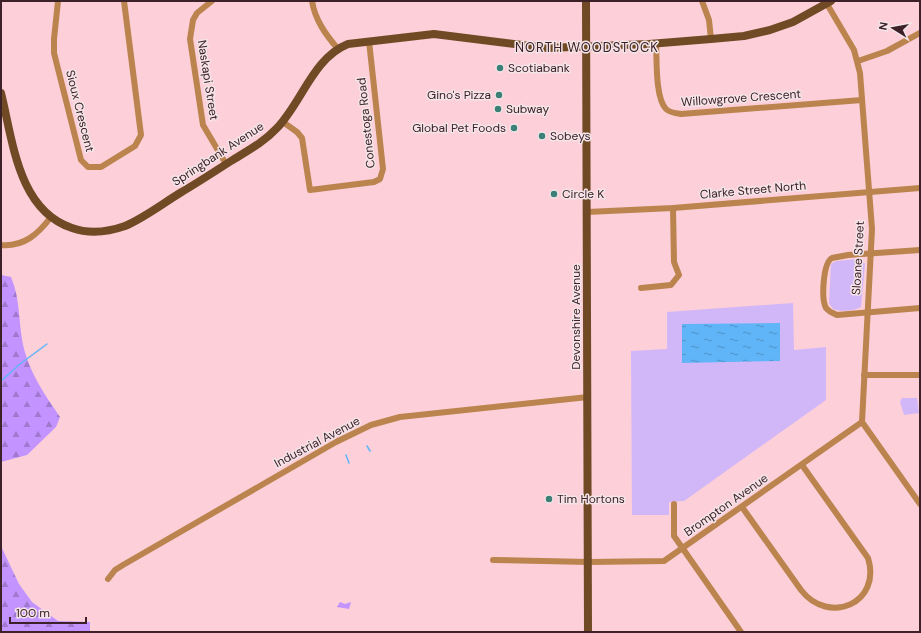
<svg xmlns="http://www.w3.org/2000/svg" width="921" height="633" viewBox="0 0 921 633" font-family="'DM Sans',sans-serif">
<defs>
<pattern id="forest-firs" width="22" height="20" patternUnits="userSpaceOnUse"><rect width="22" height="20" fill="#c393ff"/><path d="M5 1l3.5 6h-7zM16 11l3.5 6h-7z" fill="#a078ce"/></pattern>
<pattern id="water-ripples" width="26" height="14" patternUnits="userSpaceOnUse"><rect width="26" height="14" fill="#5fb5f7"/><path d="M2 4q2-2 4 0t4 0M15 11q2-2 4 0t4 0" fill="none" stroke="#5093c8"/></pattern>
</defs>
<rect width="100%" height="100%" fill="#fccfd9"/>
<g fill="url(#forest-firs)">
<path d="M1 275 11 277C21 300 18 325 24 349 31 375 45 395 60 417L56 427 27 455 1 462Z"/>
<polygon points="1,546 19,584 32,602 58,621 90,622 90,632 1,632"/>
<polygon points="340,602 345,604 351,602 349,609 337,607"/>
</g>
<g fill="#d2b7f8">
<path d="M858 259 862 260 865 264 861 307C855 311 840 312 833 309L829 303 831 264 836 261Z"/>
<polygon points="793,303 794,350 826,347 826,400 684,501 669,502 669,515 632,515 631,351 667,349 667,312"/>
<polygon points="902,398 917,398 919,413 904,415 900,402"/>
</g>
<polygon fill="url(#water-ripples)" points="780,323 780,361 682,363 682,324"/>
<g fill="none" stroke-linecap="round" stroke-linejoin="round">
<g stroke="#5fb5f7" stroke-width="1.5">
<polyline points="1,381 20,364 47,344"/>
<polyline points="367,446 370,451"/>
<polyline points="346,455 349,463"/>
</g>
<g stroke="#bb844e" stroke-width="6">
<polyline points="58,1 54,39 54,53 81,160 88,167 101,167 135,146 141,135 124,1"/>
<polyline points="212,1 197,13 193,20 190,39 203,125 226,164"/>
<path d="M312 1C315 20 326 35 338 49"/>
<polyline points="702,1 709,20 711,39"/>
<polyline points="827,4 854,50 860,73 872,229 862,422 920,504"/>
<path d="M656 43C657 59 655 98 666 109 670 113 675 113 681 114L862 100"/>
<polyline points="858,61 887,51 920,33"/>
<polyline points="283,122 297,132 302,138 310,190 374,182 380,179 383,169 369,41"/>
<polyline points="587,212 673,208 920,188"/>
<path d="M1 245C24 247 38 234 51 217"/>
<path d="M920 250 848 255 832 258C823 263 821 299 826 308 829 312 833 313 837 315L920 308"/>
<polyline points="641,288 671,285 679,275 674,262 673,208"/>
<polyline points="864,375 920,375"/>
<polyline points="674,504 674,536 741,632"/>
<path d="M742 507 801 590C829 626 882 603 868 558L802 465"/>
<polyline points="493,560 589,562 664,561 862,422"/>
<polyline points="108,579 115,570 123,565 336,442 371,425 400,417 588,397"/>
</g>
<g stroke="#704a25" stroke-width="8">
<polyline points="586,1 588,632"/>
<path d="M1 93C13 141 18 210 72 228 89 234 108 232 125 226 144 218 162 204 180 193 197 183 214 172 231 161 247 151 264 142 277 128 302 102 313 58 348 44L434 34 547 48 649 44 711 39 744 36 770 30 793 22 831 1"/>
</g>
</g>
<g fill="#3a8076" stroke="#f4e5e8" stroke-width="1.5">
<circle cx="500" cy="68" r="4"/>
<circle cx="499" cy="95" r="4"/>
<circle cx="498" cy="109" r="4"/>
<circle cx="514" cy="128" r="4"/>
<circle cx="542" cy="136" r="4"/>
<circle cx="554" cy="194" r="4"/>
<circle cx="549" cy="499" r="4"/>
</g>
<g text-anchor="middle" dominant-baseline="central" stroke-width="3" stroke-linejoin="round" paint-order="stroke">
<g font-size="12" fill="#3c2128" stroke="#f4e5e8" text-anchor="start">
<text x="508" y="68">Scotiabank</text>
<text x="491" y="95" text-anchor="end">Gino's Pizza</text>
<text x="506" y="109">Subway</text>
<text x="506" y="128" text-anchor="end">Global Pet Foods</text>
<text x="550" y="136">Sobeys</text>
<text x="562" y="194">Circle K</text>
<text x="557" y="499">Tim Hortons</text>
</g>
<g font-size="12" fill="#3c2128" stroke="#f4e5e8">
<text transform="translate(208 80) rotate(81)">Naskapi Street</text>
<text transform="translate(741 98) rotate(-4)">Willowgrove Crescent</text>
<text transform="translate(80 111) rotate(76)">Sioux Crescent</text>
<text transform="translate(366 123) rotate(-96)">Conestoga Road</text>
<text transform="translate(218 154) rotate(-33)">Springbank Avenue</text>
<text transform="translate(753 190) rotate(-5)">Clarke Street North</text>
<text transform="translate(858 258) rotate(-87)">Sloane Street</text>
<text transform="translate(576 317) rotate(-90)">Devonshire Avenue</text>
<text transform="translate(317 442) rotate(-28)">Industrial Avenue</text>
<text transform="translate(726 505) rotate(-35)">Brompton Avenue</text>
</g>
<g font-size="13" letter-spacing="1" fill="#3c2128" stroke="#f4e5e8">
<text x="587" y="47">NORTH WOODSTOCK</text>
</g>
</g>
<rect width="921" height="633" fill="none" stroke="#3c2128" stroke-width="4"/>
<g transform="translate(893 28) rotate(281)" stroke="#f4e5e8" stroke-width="3" paint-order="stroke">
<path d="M0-3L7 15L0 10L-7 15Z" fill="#3c2128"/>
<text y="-6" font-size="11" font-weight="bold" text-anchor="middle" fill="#3c2128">N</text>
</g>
<path d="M10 617v6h76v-6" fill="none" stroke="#3c2128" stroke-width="2"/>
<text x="16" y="617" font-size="12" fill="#3c2128" stroke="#f4e5e8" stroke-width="3" paint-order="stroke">100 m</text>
</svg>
